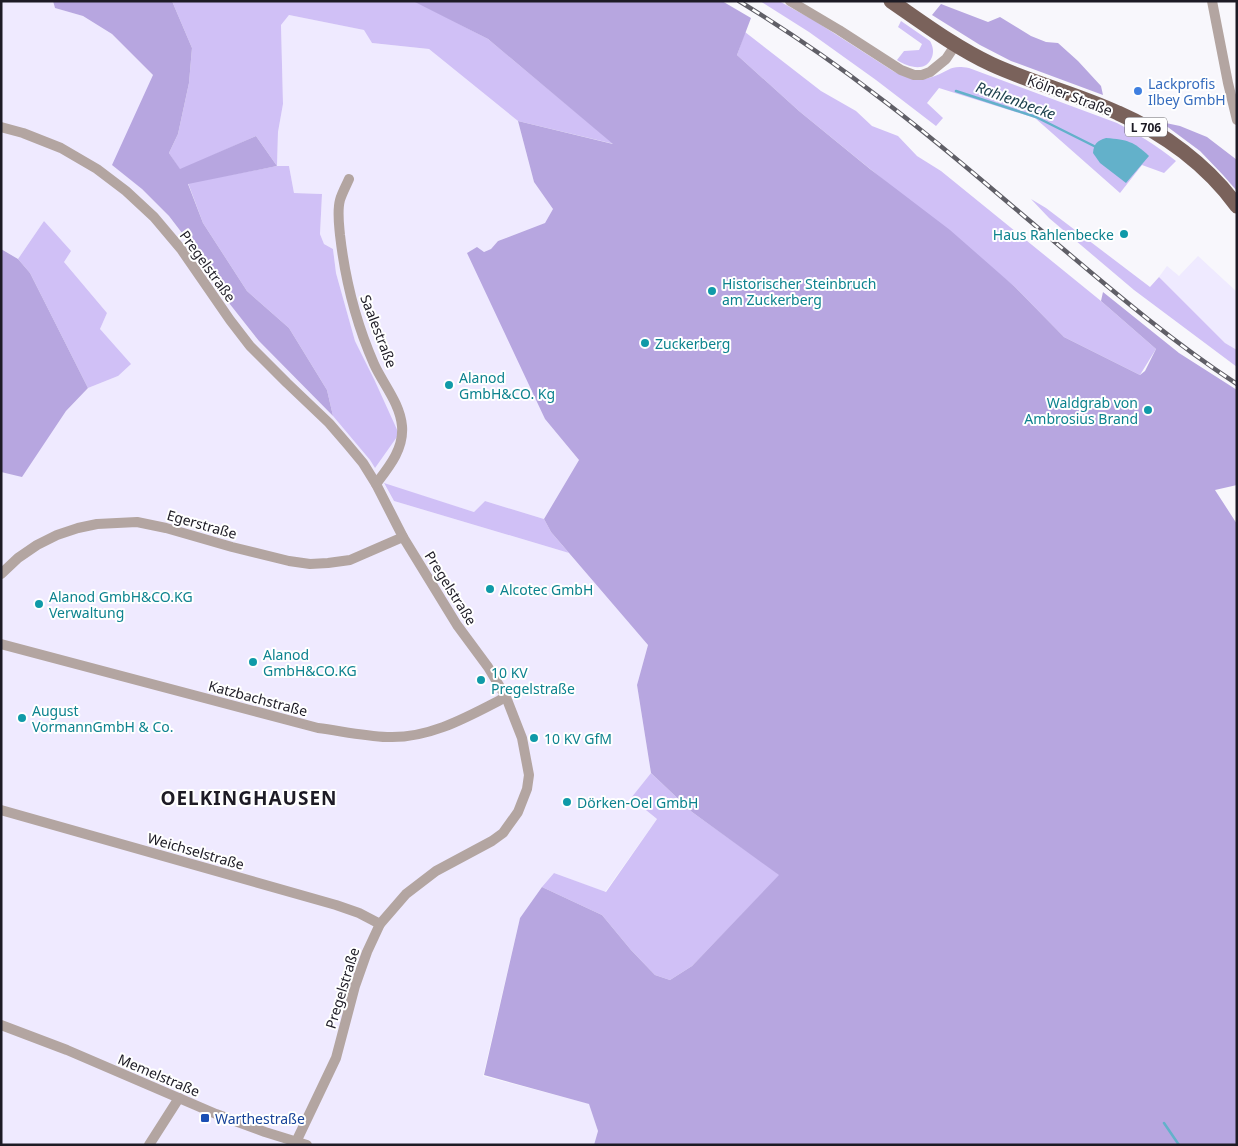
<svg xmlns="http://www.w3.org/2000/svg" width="1238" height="1146" viewBox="0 0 1238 1146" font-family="'Noto Sans',sans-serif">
<rect width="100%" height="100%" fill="#f8f7fc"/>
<g fill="#efeaff">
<polygon points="1,1 53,1 55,8 83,16 112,34 153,75 142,189 169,216 195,250 229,303 259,341 333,416 370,460 375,468 374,379 355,341 336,273 333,249 324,244 320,234 322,194 294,193 289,166 277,166 278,132 283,104 281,25 289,15 365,30 372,43 429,49 518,121 534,182 553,209 545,223 498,241 491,249 484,252 545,419 579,460 544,519 485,501 474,512 384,484 394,501 569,553 648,645 637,685 651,773 631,798 657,819 605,892 554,873 520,918 483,1076 590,1104 598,1131 594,1145 1,1145 1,472 22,476 66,411 88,388 118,376 100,329 107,313 64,262 44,221 18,259 1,249"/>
<polygon points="1198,256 1237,292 1237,350 1225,343 1159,277 1167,266 1179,276"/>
</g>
<g fill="#d0c0f6">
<polygon points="172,1 413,1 417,2 488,39 614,144 518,121 429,49 372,43 364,30 289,15 281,25 283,104 278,132 277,166 289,166 294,193 322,194 320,234 324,244 333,249 336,273 355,341 374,379 399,434 375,468 370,460 333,416 327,390 289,328 247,291 203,223 188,183 277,166 256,136 180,170 169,153 178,134 189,83 192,48"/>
<path d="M760 1H779L815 21 893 71C906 78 920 82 935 76 951 70 950 65 969 68L1117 123C1138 134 1157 146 1176 161L1164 173 1142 165 1120 193 1035 118 939 88 927 103 943 118 936 126 876 80 809 32Z"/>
<path d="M901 21 930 41C933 46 934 52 932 57 926 73 908 67 897 60L904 51 919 50 922 44 898 27Z"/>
<polygon points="745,32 821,91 856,111 872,126 898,136 917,156 941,171 1101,301 1156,349 1140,375 1064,337 1015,287 799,111 737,55"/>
<polygon points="1031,199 1046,208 1150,287 1159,277 1225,343 1237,350 1237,367 1134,290 1049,218"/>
<polygon points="44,221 71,251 64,262 107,313 100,329 131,364 118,376 88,388 30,273 18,259"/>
<polygon points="384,483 474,512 485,501 544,519 551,532 569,553 394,501"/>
<polygon points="651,773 692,812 780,875 692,966 670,980 655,975 631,950 602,915 542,887 554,873 606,892 657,819 631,798"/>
</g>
<g fill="#b7a6e0">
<polygon points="53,1 172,1 192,48 189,83 178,134 169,153 180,169 256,136 277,166 188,184 203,223 247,291 289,328 327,390 333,416 259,341 229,303 195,250 169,216 142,189 112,165 153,75 112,34 83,16 55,8"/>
<polygon points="413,1 722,1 751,18 737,55 799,111 870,169 950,230 1015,287 1064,337 1140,375 1145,371 1156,349 1101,301 1103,292 1179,353 1237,390 1237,485 1215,490 1237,524 1237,1145 594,1145 598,1131 589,1104 484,1075 520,918 542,887 602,915 631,950 655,975 670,980 692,966 779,875 692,812 651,773 637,685 648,645 551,532 544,519 579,460 545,419 467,253 477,247 484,252 491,249 498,241 545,223 553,209 534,182 518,121 613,144 488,39"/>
<polygon points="941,4 988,22 1000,17 1031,36 1046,42 1058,43 1078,61 1101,86 1103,95 1011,61 980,45 932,15"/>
<polygon points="1161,122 1180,126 1207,137 1237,160 1237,191 1223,175 1200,151"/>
<polygon points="1,249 18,259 30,273 88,388 66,411 22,477 1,472"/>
</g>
<path fill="#63b1ca" d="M1106 138C1128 140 1133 141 1149 156L1126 183 1100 163 1093 153C1094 143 1097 141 1106 138Z"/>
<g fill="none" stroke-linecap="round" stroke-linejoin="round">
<g stroke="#63b1ca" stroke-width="2.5">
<polyline points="956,91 1036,117 1094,146"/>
<polyline points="1164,1123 1179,1145"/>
</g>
<g stroke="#b3a5a1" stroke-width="10">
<polyline points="790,1 839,30 901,70 914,75 922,75 930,72 946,59 956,44"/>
<polyline points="1212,1 1228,83 1237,120"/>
<polyline points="1,127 23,133 61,148 97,169 126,191 154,217 181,249 230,320 250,346 287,383 329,423 348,445 363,463 376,484 403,537 457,625 488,667 506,697 522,738 529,775 527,789 518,812 503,833 492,841 436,871 406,894 380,924 367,952 355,986 336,1058 296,1142"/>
<path d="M349 179C346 186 342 193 340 200 337 211 339 224 340 235 345 279 356 323 374 364 383 384 400 403 402 426 404 449 389 467 376 484"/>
<polyline points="1,574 18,558 37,545 57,535 78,528 97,524 137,522 166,528 232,547 289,561 310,564 328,563 350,560 403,537"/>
<path d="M1 644 318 728C341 731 364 736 387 737 430 739 469 716 506 697"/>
<polyline points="1,810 336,905 359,913 380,924"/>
<polyline points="1,1025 67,1050 216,1114 265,1132 307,1145"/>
<polyline points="149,1145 179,1098"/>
</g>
<path stroke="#7a625b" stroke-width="15" d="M891 1C923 23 955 47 991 64 1032 83 1077 94 1118 113 1164 133 1207 165 1237 206"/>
<g stroke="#605f67" stroke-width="4.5">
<path id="rail" d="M739 1C786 30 832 61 876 95 934 138 988 186 1043 232 1106 285 1168 339 1237 384"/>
</g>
<use href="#rail" stroke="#fff" stroke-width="2.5" stroke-dasharray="8" stroke-linecap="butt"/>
</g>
<circle fill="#3f7fe0" stroke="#fff" stroke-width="2" cx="1138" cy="91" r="5"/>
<g fill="#0f9aa8" stroke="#fff" stroke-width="2">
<circle cx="1124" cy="234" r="5"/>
<circle cx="712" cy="291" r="5"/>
<circle cx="645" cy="343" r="5"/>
<circle cx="449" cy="385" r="5"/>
<circle cx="1148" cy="410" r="5"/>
<circle cx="490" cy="589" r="5"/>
<circle cx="39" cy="604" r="5"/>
<circle cx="253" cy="662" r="5"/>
<circle cx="481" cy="680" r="5"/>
<circle cx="22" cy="718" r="5"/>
<circle cx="534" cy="738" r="5"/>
<circle cx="567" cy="802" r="5"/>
</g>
<rect fill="#1a4fb4" stroke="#fff" stroke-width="2" x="200" y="1113" width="10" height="10" rx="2.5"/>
<g text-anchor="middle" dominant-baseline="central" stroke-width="4" stroke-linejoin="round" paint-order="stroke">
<rect fill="#fff" stroke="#615f66" stroke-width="1" x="1125" y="117.5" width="42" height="19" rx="4"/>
<g font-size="12" font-weight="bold" fill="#1d1b25">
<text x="1146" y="127">L 706</text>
</g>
<g font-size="14" fill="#366cbe" stroke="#fff" text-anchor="start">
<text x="1148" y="83">Lackprofis<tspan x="1148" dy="16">Ilbey GmbH</tspan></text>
</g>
<g font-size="14" fill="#1d1b25" stroke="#fff">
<text transform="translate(1070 95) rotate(21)">Kölner Straße</text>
<text transform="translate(208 266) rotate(54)">Pregelstraße</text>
<text transform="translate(379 331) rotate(69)">Saalestraße</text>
<text transform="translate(202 524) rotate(16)">Egerstraße</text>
<text transform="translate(451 588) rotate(58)">Pregelstraße</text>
<text transform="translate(258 698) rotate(15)">Katzbachstraße</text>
<text transform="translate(196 851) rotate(16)">Weichselstraße</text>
<text transform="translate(342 988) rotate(-73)">Pregelstraße</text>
<text transform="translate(159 1075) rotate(23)">Memelstraße</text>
</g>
<g font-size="14" fill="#0d838f" stroke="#fff" text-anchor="start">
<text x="1114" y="234" text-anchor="end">Haus Rahlenbecke</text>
<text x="722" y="283">Historischer Steinbruch<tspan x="722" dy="16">am Zuckerberg</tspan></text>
<text x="655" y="343">Zuckerberg</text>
<text x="459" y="377">Alanod<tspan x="459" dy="16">GmbH&amp;CO. Kg</tspan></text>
<text x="1138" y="402" text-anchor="end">Waldgrab von<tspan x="1138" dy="16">Ambrosius Brand</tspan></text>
<text x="500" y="589">Alcotec GmbH</text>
<text x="49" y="596">Alanod GmbH&amp;CO.KG<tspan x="49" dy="16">Verwaltung</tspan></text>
<text x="263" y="654">Alanod<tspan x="263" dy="16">GmbH&amp;CO.KG</tspan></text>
<text x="491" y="672">10 KV<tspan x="491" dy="16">Pregelstraße</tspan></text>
<text x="32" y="710">August<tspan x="32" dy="16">VormannGmbH &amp; Co.</tspan></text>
<text x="544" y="738">10 KV GfM</text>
<text x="577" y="802">Dörken-Oel GmbH</text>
</g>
<g font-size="14" fill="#164399" stroke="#fff" text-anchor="start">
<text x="215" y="1118">Warthestraße</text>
</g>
<g font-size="15" font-style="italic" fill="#1e424e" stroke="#fff">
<text transform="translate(1016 100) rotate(20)">Rahlenbecke</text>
</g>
<g font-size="19" font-weight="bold" letter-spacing="1" fill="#1d1b25" stroke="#fff">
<text x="249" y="798">OELKINGHAUSEN</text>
</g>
</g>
<rect width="1238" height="1146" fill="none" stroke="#1d1b25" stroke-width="5"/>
</svg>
